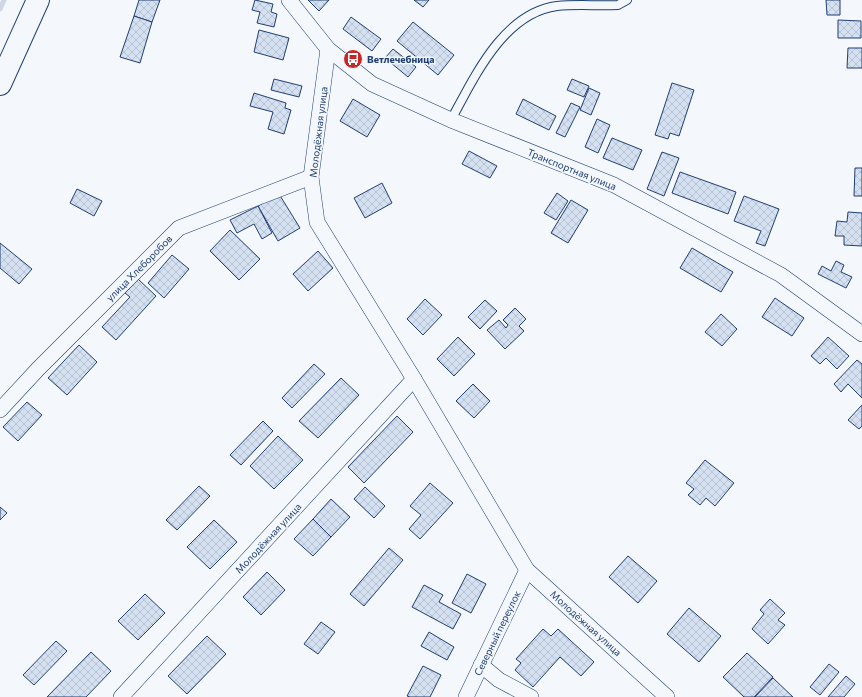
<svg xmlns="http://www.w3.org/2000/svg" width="862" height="697" viewBox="0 0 862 697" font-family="Commissioner,sans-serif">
<defs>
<pattern id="building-cross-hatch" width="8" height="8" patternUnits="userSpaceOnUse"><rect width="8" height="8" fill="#d5e0f0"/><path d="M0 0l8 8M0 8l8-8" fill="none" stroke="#b6c1d1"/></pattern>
</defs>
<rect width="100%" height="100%" fill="#f4f7fb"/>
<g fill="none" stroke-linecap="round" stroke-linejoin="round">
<polyline stroke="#cfd7e4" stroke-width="5" points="0,9 4,0"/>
</g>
<g fill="url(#building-cross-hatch)" stroke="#1d3f73">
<polygon points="139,0 160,0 152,22 134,16"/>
<polygon points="255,0 273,4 271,12 277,14 274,27 257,23 260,12 252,10"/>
<polygon points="308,0 329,0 319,11"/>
<polygon points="414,0 429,0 423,7"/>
<polygon points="826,0 840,0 840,15 827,15"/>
<polygon points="134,16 152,22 140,63 120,57"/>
<polygon points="351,17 381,39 372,51 343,29"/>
<polygon points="838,20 861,21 861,38 838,38"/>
<polygon points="413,22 454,55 438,75 397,41"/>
<polygon points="259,30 289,38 283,60 254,52"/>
<polygon points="848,48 862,48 862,68 847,68"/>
<polygon points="393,49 416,67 408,77 385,58"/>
<polygon points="274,79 302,86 299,97 271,90"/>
<polygon points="572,79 589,86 584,97 567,90"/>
<polygon points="672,83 694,90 679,136 670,133 668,139 655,135"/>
<polygon points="589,88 600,93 591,115 580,110"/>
<polygon points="254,93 286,103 285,108 291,110 284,134 268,129 273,112 250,106"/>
<polygon points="353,99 380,115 367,137 340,121"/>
<polygon points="523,99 556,116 549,130 516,114"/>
<polygon points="571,103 580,107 565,137 556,133"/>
<polygon points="597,119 610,125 598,153 585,147"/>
<polygon points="612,138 642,150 633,170 603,158"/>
<polygon points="469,151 497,166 490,178 462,164"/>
<polygon points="662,152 679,158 664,196 647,189"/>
<polygon points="855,168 862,168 862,196 854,196"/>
<polygon points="680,172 736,192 728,214 672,193"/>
<polygon points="382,183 392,203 365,218 354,198"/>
<polygon points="77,189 102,201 94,216 70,203"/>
<polygon points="557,193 568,201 556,220 544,213"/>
<polygon points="279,194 300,228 278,241 258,206"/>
<polygon points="744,196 779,209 765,246 756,243 761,231 734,221"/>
<polygon points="571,200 588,210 568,243 551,233"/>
<polygon points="258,206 272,233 262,239 254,224 237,233 230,220"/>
<polygon points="848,212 862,213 862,246 844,245 844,236 835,236 837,221 847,222"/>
<polygon points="230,230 260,259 239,280 210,251"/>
<polygon points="0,243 32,269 19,284 0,268"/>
<polygon points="692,248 733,272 721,292 680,268"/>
<polygon points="318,251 333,268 308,291 293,274"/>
<polygon points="172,255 189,269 164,298 148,283"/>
<polygon points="836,261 844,265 841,272 852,277 846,288 818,274 822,266 831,271"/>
<polygon points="138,279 156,296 116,340 102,327 130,297 125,293"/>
<polygon points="775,298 804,318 792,336 762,317"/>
<polygon points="425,299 442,315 423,335 407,319"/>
<polygon points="485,300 497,311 480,329 468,317"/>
<polygon points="515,308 526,319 519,326 524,331 505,349 487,330 499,320 506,328 508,325 503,320"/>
<polygon points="721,314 737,329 722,346 705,332"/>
<polygon points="458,337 475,354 454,376 437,359"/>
<polygon points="828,337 849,356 837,369 826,358 820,364 811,356"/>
<polygon points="79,345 97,362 67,395 48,378"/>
<polygon points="857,360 862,364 862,398 848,384 841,392 834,384"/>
<polygon points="314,364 325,374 292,408 282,398"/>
<polygon points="341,378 359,395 318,438 299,421"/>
<polygon points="473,384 490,401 474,418 456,401"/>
<polygon points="27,402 42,415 18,441 3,427"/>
<polygon points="862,405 862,426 859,429 848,420"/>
<polygon points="397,416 413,432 364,483 348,467"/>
<polygon points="263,421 273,431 241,465 230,455"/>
<polygon points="278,436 303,460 274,489 250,466"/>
<polygon points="705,460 734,483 715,506 706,498 700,505 688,495 694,489 686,483"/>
<polygon points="430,483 453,503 420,539 409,529 421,515 410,506"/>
<polygon points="199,486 210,496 177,530 166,520"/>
<polygon points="365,487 385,506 374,518 354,499"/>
<polygon points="331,499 350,517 331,537 313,519"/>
<polygon points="0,507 7,513 0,520"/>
<polygon points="313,519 331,537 313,556 294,539"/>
<polygon points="214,520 237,542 210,569 187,547"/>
<polygon points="389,548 403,560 364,606 350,594"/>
<polygon points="628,556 657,581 638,603 609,577"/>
<polygon points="267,572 285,590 261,615 243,597"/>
<polygon points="467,574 486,584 471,613 452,603"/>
<polygon points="424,585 443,595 439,602 461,614 453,629 412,607"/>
<polygon points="145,594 165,613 138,640 118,621"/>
<polygon points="770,599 785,613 778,620 785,625 768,644 752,629 764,614 760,610"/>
<polygon points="689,608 721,636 699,662 667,634"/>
<polygon points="321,622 335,632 318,654 304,644"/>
<polygon points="543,629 551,636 558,629 594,662 581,676 560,657 533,687 515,670 521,663 516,659"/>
<polygon points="429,632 454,647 447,660 421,646"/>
<polygon points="207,636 226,654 187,694 168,676"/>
<polygon points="56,641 67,651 34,685 23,675"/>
<polygon points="91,652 111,671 86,697 47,697"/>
<polygon points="747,653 773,677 754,697 744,697 723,677"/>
<polygon points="829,664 839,672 820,695 810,687"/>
<polygon points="423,666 441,675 430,697 410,697 407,696"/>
<polygon points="846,676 855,684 844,697 828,697"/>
<polygon points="773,678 793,697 755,697"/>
</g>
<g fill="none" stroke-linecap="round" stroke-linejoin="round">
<g stroke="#1d3f73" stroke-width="10">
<path id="lane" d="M451 120C474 78 503 13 557 6 577 4 598 6 618 5L627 0"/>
</g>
<g stroke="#1d3f73" stroke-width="16">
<g id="street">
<polyline points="289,0 328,49 372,84 451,120 614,185 781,275 862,334"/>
<polyline points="328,49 311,177 317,222 414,379 527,570 667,697"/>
<polyline points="0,410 38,369 179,228 311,177"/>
<polyline points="481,665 499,680 531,697"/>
<polyline points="121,697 414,379"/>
<polyline points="466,697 527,570"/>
</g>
</g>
<g stroke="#1d3f73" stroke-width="24">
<polyline id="highway" points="0,84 38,0"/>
</g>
<use href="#lane" stroke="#f4f7fb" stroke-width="8"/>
<use href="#street" stroke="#f4f7fb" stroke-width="15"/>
<use href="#highway" stroke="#f4f7fb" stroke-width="22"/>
</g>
<defs>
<g id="bus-disc" transform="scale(1)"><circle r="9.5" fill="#c62828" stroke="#f4f7fb"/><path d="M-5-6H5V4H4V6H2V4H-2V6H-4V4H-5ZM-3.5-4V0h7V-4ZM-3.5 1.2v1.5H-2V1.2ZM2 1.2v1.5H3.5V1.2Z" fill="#fff"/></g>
</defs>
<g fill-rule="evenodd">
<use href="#bus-disc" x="353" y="59"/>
</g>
<g text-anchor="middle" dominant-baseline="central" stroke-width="3" stroke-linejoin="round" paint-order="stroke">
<g font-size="10" font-weight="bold" fill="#1d3f73" stroke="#f4f7fb" text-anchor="start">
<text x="367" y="59">Ветлечебница</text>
</g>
<g font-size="10" fill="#1d3f73" stroke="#f4f7fb">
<text transform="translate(318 132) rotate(-83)">Молодёжная улица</text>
<text transform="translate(572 169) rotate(22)">Транспортная улица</text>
<text transform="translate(139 268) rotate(-45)">улица Хлеборобов</text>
<text transform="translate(268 538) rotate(-47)">Молодёжная улица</text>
<text transform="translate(586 623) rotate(42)">Молодёжная улица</text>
<text transform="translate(497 633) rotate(-64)">Северный переулок</text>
</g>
</g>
</svg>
